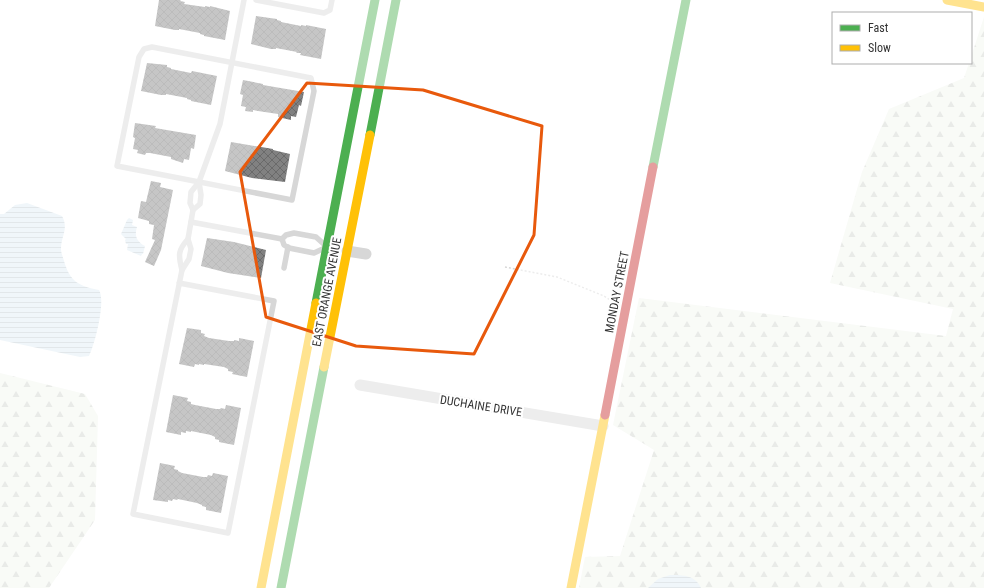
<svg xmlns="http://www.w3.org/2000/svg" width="984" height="588" viewBox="0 0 984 588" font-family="'Roboto Condensed',sans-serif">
<defs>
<pattern id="forest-firs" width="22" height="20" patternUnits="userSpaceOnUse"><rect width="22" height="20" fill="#f1f5ed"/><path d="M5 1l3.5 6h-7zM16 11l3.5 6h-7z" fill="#cfd2cc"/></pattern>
<pattern id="water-rules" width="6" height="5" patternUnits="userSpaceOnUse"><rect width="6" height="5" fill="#ddebf3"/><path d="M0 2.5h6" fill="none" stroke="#becad1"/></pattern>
<pattern id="building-cross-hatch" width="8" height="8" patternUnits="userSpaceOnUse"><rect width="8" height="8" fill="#818181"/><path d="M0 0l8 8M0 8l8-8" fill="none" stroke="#6a6a6a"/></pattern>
</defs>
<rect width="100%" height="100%" fill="#fff"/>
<g fill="url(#forest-firs)">
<polygon points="984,17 984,588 579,588 585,557 620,556 654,450 613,425 639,298 946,336 953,309 830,283 862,172 889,109 964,78 969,63 971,63 971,57"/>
<polygon points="0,373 85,394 98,416 95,520 49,588 0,588"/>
</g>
<g fill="url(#water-rules)">
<path d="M27 203 62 216C69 229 61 236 61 249 61 253 63 257 64 261 70 282 79 286 99 290 106 301 95 344 89 356L80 357 0 340V214H4L15 205Z"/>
<path d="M129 218 133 220 132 225 137 227C134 236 137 242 145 246L143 254H142L141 256 127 250 128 244H126L125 240 126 239 121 234 127 220Z"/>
<path d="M670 575C683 575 695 575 701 588H648L658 579Z"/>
</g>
<g fill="url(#building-cross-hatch)">
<polygon points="159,0 181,0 180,1 185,2 184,4 205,7 205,6 210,7 210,6 230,11 225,40 204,36 204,35 200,34 200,33 179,29 179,30 175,30 155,26"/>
<polygon points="256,16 277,19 277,20 281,21 281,22 301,26 301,25 306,26 306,25 326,29 321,59 300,55 301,53 296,53 297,52 276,48 276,49 271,49 251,44"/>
<polygon points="147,63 167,65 167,67 171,68 171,69 191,73 192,71 217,76 211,105 191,101 191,100 187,99 187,98 166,94 166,95 161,95 141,91"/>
<polygon points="243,80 263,84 263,85 304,92 301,106 299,105 296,117 291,116 291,120 278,117 278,114 258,111 253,110 253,112 245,111 246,107 241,106 243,95 240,94"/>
<polygon points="135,123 156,126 155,128 196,135 194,149 191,148 189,160 184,159 183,163 171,159 171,157 150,153 146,153 145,155 137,153 138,150 133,149 135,138 133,137"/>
<polygon points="231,142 273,149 273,150 290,154 285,182 252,178 225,171"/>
<polygon points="151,181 161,183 160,187 173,190 161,250 154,266 145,262 155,240 152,239 154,225 149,224 149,221 138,218 141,201 146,202"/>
<polygon points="207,238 234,242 266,250 261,278 228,273 201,266"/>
<polygon points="187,328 201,330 201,333 205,334 204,336 209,338 229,341 234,341 234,340 239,341 239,338 254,341 247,377 232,374 233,372 228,371 228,369 224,367 204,364 204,365 199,364 199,365 195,364 194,367 179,364"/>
<polygon points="173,395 188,398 187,401 191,402 191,404 195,405 216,409 220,409 221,408 225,409 226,405 241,408 234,445 219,442 219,440 215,439 215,437 211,435 191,431 191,432 186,431 186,433 181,432 181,435 166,432"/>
<polygon points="160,463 175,466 174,469 178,470 178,471 182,473 203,477 207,477 208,475 212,476 213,473 228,476 221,513 206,510 206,507 202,506 202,505 197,503 178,499 177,500 173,499 172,501 168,500 168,502 153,500"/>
</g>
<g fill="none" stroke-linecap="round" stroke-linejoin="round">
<polyline stroke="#d6d6d6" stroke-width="1.5" stroke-dasharray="2 2" stroke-linecap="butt" points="505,267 557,277 604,296 615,303"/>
<g stroke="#d7d7d7" stroke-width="5.5">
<polyline points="256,0 324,13 330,10 332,0"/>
<polygon points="152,47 311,78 314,91 292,200 117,166 139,57 144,49"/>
<polyline points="193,210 190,203 191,192 199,182 220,124 244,0"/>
<polyline points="191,222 282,239"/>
<polygon points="294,233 316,237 327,247 314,253 289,248 284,245 282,239 286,235"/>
<polyline points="284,268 288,247"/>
<path d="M182 270C178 255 178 250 188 239"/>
<polyline points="179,283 274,301 228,533 133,514 182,270 189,259 191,249 188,239 193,210 200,204 201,195 199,182"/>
</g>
<g stroke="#d7d7d7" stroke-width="11">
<polyline points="347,251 366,254"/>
<polyline points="360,385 603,426"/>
</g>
<g stroke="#4caf50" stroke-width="9">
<polyline points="370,135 396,0"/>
<polyline points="653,167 686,0"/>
<polyline points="316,303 375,0"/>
<polyline points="281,588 324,367"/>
</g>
<g stroke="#ffc107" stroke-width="9">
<polyline points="947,0 984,7"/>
<polyline points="324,367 370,135"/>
<polyline points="261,588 316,303"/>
<polyline points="571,588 605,415"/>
</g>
<polyline stroke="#c62828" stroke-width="9" points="605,415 653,167"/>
</g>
<path d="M0 0H984V588H0ZM307 83 423 90 542 126 534 235 474 354 356 346 266 317 240 172Z" fill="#fff" fill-opacity=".55" fill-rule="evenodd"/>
<path fill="none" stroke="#e8590c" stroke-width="3" stroke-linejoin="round" d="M307 83 423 90 542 126 534 235 474 354 356 346 266 317 240 172Z"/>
<g text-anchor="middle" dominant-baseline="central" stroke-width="4" stroke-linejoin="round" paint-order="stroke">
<g font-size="12" fill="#333" stroke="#fff">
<text transform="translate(327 292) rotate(-79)">EAST ORANGE AVENUE</text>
<text transform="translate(617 292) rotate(-79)">MONDAY STREET</text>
<text transform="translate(481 406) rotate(9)">DUCHAINE DRIVE</text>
</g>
</g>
<rect x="832" y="12" width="140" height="52" fill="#ffffff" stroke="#adadad"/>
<rect x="840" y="25" width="20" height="6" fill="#4caf50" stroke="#adadad"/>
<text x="868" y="32" font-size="12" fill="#333333">Fast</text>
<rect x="840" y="45" width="20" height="6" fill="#ffc107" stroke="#adadad"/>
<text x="868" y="52" font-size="12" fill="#333333">Slow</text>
</svg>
